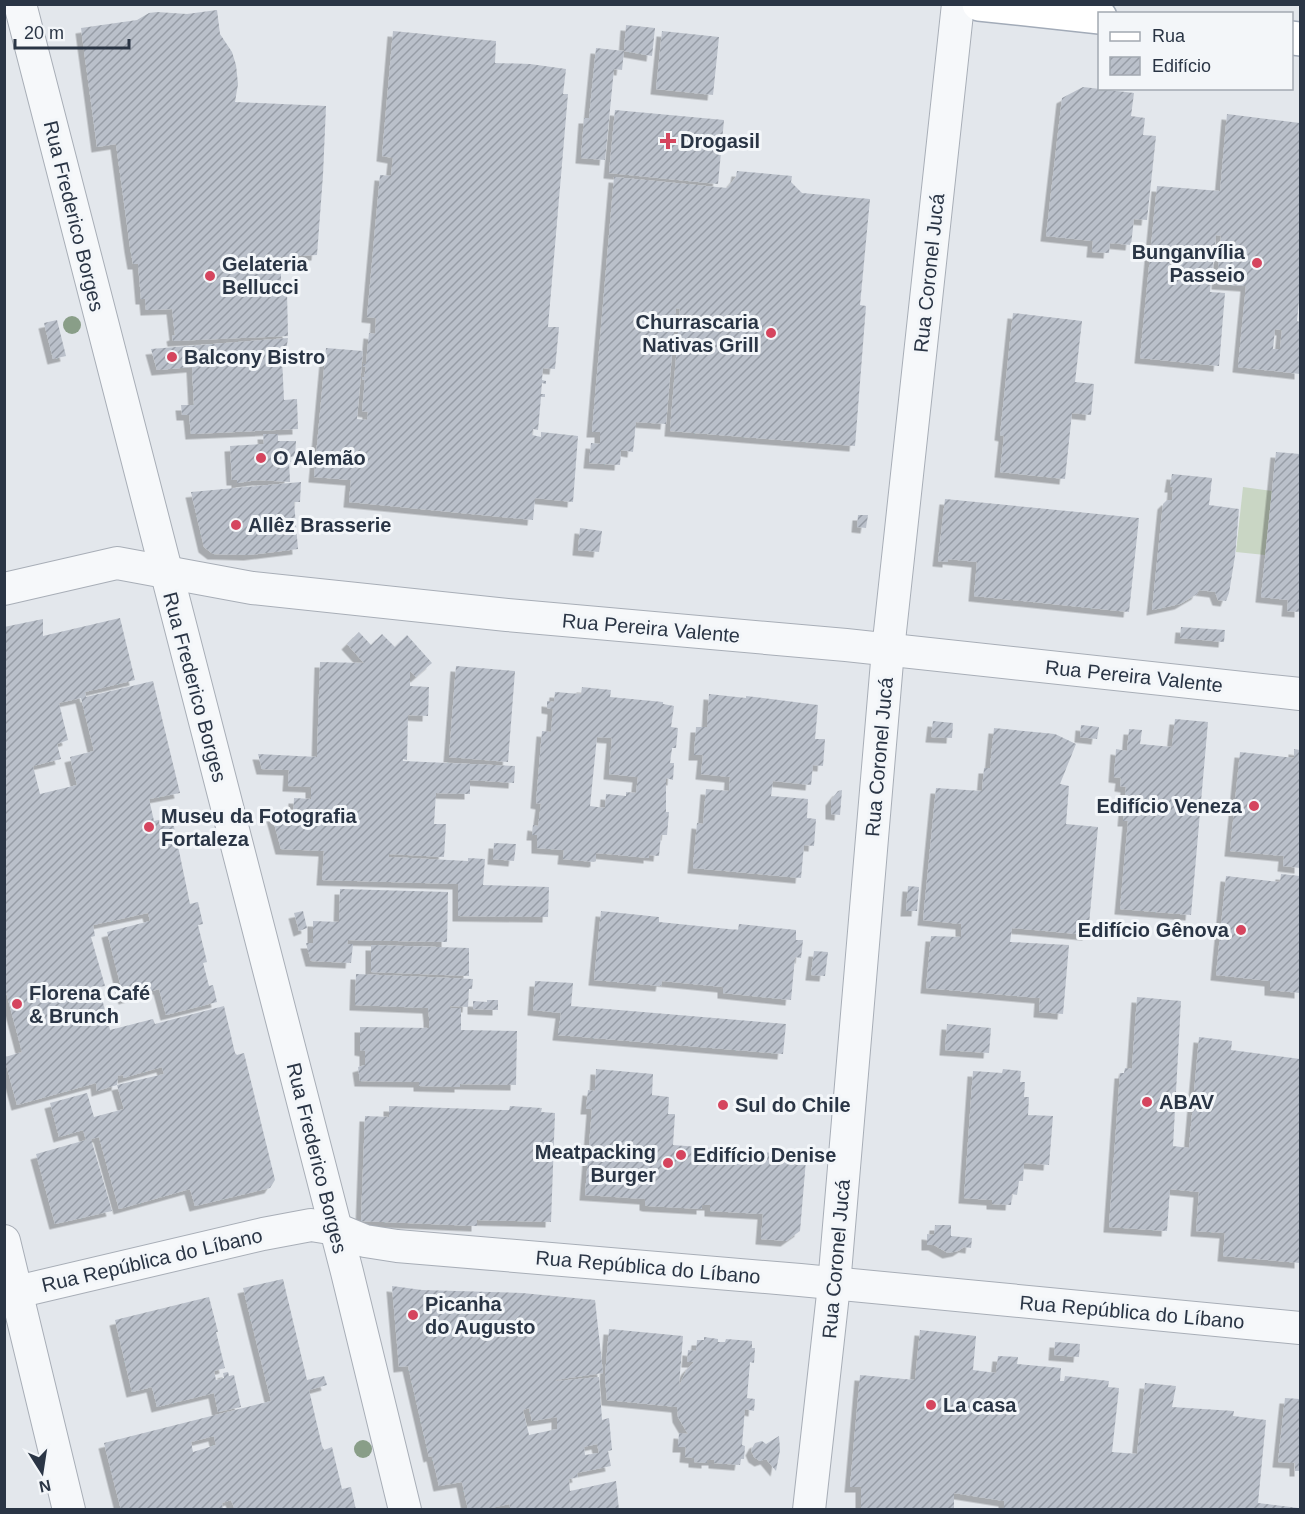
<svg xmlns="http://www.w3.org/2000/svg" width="1305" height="1514" viewBox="0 0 1305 1514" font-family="Arial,sans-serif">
<defs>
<pattern id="building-hatch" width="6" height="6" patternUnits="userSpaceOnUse" patternTransform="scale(1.5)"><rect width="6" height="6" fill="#bac0ca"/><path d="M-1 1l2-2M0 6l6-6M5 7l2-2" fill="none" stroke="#979da6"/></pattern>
<filter id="shadow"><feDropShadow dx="-5.5" dy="5.5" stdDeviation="0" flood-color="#0004"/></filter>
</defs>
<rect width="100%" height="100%" fill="#e3e7ec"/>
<polygon fill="#c9d6c4" points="1243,487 1272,491 1265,555 1236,552"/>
<g fill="url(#building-hatch)" fill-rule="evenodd" filter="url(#shadow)">
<polygon points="217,10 220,34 232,52 236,65 238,84 235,102 326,106 323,175 317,255 281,257 281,291 287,292 288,336 173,341 172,336 175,335 172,309 146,310 145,299 141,299 138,264 133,264 130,247 116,144 97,147 81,28 137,20 149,13 157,12 187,14"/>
<polygon points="626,25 655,28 652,56 624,51"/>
<polygon points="393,31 496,41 495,63 530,64 566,69 563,94 568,94 548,327 559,327 555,369 543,368 542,380 546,381 546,384 542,383 541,394 545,394 545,397 541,397 538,430 533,429 532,435 541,437 541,432 578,436 573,502 535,498 533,520 349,502 351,480 314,477 326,348 363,351 357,419 367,420 368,412 362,411 365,380 362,379 362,377 364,377 366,367 363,366 363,364 366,364 369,333 375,334 376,318 367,317 380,175 391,176 393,158 382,156"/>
<polygon points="662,31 719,37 713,95 656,89"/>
<polygon points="596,48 624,51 622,70 614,69 605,160 581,158 584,118 589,118"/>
<polygon points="1083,87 1134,93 1131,116 1145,118 1143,135 1156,136 1147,220 1134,219 1131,245 1110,243 1109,253 1092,252 1093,241 1046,236 1062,98"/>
<polygon points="615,110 724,120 718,184 609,173"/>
<path d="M1227 114 1300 123V290L1297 321 1300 322V374L1238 367 1246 286 1217 284 1221 236 1216 235 1210 292 1225 293 1219 366 1140 358 1157 186 1220 191ZM1275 329 1282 330 1280 349H1273Z"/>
<polygon points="737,171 792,176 791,182 802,193 870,199 860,305 866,306 855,446 670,431 680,309 676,308 666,424 636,422 633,452 621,450 620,465 589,463 591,443 600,444 600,432 592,432 614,177 727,188 736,177"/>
<polygon points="1013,313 1082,321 1075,382 1094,384 1091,415 1072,413 1065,479 1000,472 1004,436 1000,435"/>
<polygon points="57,320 66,356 53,359 44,323"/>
<polygon points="288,338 285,358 282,358 284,400 297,399 298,429 191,434 189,415 182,415 181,405 194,405 192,367 157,370 151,349"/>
<polygon points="263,434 278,434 278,441 296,441 295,456 291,457 291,462 289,461 290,482 258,480 237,483 237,480 232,480 230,446 264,444"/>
<polygon points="1276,452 1300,454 1300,612 1287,611 1288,600 1261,597"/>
<polygon points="1172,474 1212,478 1209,505 1239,509 1235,556 1229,593 1226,601 1218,600 1215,592 1199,590 1197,594 1180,604 1152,610 1163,504 1167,500 1172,500 1173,487 1170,487"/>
<polygon points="301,482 300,502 294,502 298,549 249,555 213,554 204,547 191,492"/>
<polygon points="945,499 1139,518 1129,612 974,596 977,562 948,559 948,562 938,561"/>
<polygon points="858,515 868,515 866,528 857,527"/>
<polygon points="580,528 602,531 599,552 578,550"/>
<path d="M120 618 135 680 85 692 86 697 153 681 180 793 149 799 154 821 172 817 190 904 198 902 203 924 198 925 207 962 203 963 209 986 213 985 217 1002 166 1015 159 989 124 999 107 932 150 921 148 913 93 925 95 936 91 937 105 986 99 987 110 1030 153 1019 155 1024 224 1006 235 1053 237 1055 244 1053 275 1180 270 1188 195 1206 190 1189 119 1209 99 1137 91 1139 112 1211 55 1224 36 1154 86 1140 83 1130 59 1137 50 1103 87 1093 94 1117 124 1109 117 1085 97 1091 96 1083 17 1105 6 1064 5 1057 22 1052 4 984V627L43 619V636ZM81 698 94 751 70 757 77 785 40 794 33 766 61 759 57 744 68 740 59 703ZM162 1067 164 1074 117 1085 118 1076 123 1075V1078Z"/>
<polygon points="1181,627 1225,630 1224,642 1180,638"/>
<polygon points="359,632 371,645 382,634 395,647 407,635 432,663 416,677 410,671 410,686 429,687 428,716 408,715 407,760 403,759 403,761 515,766 514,783 470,780 470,794 436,793 434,824 446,824 444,857 389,854 389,857 468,861 468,858 485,859 483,885 549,887 548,917 458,916 458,884 322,880 324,851 281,849 272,816 293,817 294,798 311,799 311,787 288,786 289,770 262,769 258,754 317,757 320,662 364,663 347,644"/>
<polygon points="456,666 515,671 508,762 449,757"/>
<path d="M582 687 611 690 610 697 663 702V704L674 706 671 727 678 728 676 748H672L670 763H674L673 780 666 778V812H669L667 835H661L659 856 649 855V858L596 853V861L594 862 563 859 564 850 537 848V835H532L533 825 538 826 541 804 536 803 542 731 551 732 553 709 547 708V701L554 702 555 692 581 694ZM597 737 612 738 609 774 638 777 636 793 626 792V796L606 794 605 808 590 806Z"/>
<polygon points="709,694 746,698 746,696 763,698 818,705 815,739 825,739 823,766 813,765 811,785 773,781 771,796 808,799 807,818 816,819 814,846 804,845 801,878 693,868 697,823 703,824 706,789 729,791 730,777 701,774 703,755 694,755 696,727 707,727"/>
<polygon points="1175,719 1208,722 1191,915 1120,909 1128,821 1123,821 1126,787 1120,786 1121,778 1114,777 1116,749 1127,751 1129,729 1142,730 1140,744 1172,747"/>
<polygon points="933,721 953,723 952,738 931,737"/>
<polygon points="1081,725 1099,727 1097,739 1080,737"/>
<polygon points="994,728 1055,734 1076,744 1060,784 1069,786 1066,824 1098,827 1088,935 1012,928 1010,942 1069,945 1063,1014 1039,1012 1040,998 926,988 931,936 961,937 961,924 923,920 936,788 982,791 984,768 990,768"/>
<polygon points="1294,749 1300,750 1300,868 1283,866 1284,856 1230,851 1240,752 1294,758"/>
<polygon points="842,790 840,815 831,814 831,800 838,791"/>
<polygon points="494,843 516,844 514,861 493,859"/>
<polygon points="1281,874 1300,876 1300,993 1270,990 1270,981 1216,975 1226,876 1280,882"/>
<polygon points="908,886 919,887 917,911 906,911"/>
<polygon points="340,889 448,892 447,942 348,940 347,944 353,944 351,963 311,961 306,943 313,943 313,921 339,922"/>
<polygon points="303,911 307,928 299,931 294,913"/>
<polygon points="601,911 659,917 659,922 738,930 739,924 796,930 796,940 803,940 801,958 795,957 791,1000 723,993 723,987 693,984 662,981 661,986 594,980"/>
<polygon points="371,945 469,948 469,976 371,972"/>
<polygon points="814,951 828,952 825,976 811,975"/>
<polygon points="356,974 473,979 472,989 469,989 468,1007 450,1006 450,1008 461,1008 461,1030 517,1031 516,1085 460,1084 460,1087 419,1086 419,1082 360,1081 358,1067 365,1065 365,1051 360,1050 360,1027 429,1028 429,1017 428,1008 355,1005"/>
<polygon points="535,981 573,983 571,1006 786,1024 783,1054 558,1035 561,1013 533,1010"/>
<polygon points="1137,997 1181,1001 1173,1146 1189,1148 1199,1037 1232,1041 1231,1050 1300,1059 1300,1263 1223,1256 1225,1233 1196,1231 1199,1192 1170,1189 1167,1231 1109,1227 1120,1073 1124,1073 1125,1068 1132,1069"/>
<polygon points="487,1000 498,1000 498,1010 473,1009 473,1001 487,1002"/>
<polygon points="947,1024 991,1028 989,1053 945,1050"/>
<polygon points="596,1069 653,1074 652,1095 669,1097 668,1114 675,1114 673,1145 774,1153 774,1156 806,1160 800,1231 786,1241 761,1239 763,1214 710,1211 710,1205 702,1205 702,1209 648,1206 645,1205 645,1199 585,1195 592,1109 586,1109 588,1090 595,1091"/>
<polygon points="1003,1069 1021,1071 1020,1082 1025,1082 1024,1097 1029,1097 1028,1115 1053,1116 1049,1165 1024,1163 1023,1181 1019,1181 1017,1195 1012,1194 1011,1205 992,1204 992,1200 964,1198 973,1071 1002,1073"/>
<polygon points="389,1106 503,1110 509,1110 510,1106 542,1108 541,1112 555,1113 551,1222 477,1220 477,1226 361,1221 365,1116 389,1117"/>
<polygon points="935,1225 951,1225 951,1236 972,1238 971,1248 964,1247 958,1251 948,1253 934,1245 927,1245 927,1234 934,1235"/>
<path d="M283 1279 307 1380 324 1376 327 1385 309 1390 322 1446 324 1450 332 1447 342 1489 351 1487 356 1510H235L231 1500 222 1503 223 1510H121L104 1443 271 1401 243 1288ZM214 1436 216 1445 193 1452 191 1442Z"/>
<path d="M392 1286 422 1290 522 1293 595 1300 603 1373 555 1380 557 1381 599 1377 602 1420 609 1418 612 1450 608 1451 611 1466 577 1473 578 1477 569 1479 570 1491 616 1481 619 1510H511L509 1504 482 1510H468L462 1482 439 1486 432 1456 429 1457 408 1366 399 1367ZM529 1408 532 1421 557 1417V1429L529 1435 523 1410ZM597 1444 599 1453 585 1455 584 1447Z"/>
<polygon points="209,1297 218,1332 216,1332 225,1368 214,1371 216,1380 224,1378 223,1373 228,1372 229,1376 234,1375 241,1407 218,1412 214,1393 157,1407 152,1387 132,1392 115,1320"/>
<polygon points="609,1329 683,1336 679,1386 687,1369 694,1362 687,1362 688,1350 696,1351 697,1340 704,1340 704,1337 718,1339 718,1342 725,1342 726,1339 752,1341 752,1348 755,1348 754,1363 750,1362 747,1398 755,1399 754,1411 745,1409 742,1445 745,1446 744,1459 741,1459 740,1465 714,1463 714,1460 707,1460 707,1463 694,1462 694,1458 685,1457 686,1447 678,1447 679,1433 688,1434 678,1417 677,1407 607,1400 605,1376"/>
<polygon points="920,1330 976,1336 973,1370 996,1373 998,1356 1018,1357 1017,1364 1061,1368 1060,1381 1064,1381 1065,1376 1109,1381 1108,1387 1119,1388 1112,1452 1137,1454 1145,1383 1176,1386 1172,1407 1234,1411 1233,1416 1266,1420 1258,1503 1299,1508 1299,1510 1004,1510 1004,1501 954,1493 954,1510 861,1510 861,1487 850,1487 860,1375 915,1380"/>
<polygon points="1055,1342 1080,1344 1079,1357 1054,1355"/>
<polygon points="1285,1398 1300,1399 1300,1471 1295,1471 1295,1463 1278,1462"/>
<polygon points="779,1436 780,1450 776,1471 766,1459 760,1461 754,1457 751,1450 755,1443 762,1441 766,1444"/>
</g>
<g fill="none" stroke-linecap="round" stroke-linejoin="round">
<g stroke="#a8aeb7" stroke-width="34">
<g id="minor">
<polyline points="20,4 347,1272 405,1510"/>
<polyline points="4,589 117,563 252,588 507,615 846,645 1300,694"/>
<polyline points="4,1241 69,1510"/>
<polyline points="4,1295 263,1234 311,1225 336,1229 365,1241 397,1246 800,1280 1300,1328"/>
<polyline points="809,1510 834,1285 888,650 958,4"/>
</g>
</g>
<g stroke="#a2abb8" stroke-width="36">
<g id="primary">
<polyline points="979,4 1100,17"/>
<polyline points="1292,38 1300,39"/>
</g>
</g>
<use href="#minor" stroke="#f6f8fa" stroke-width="32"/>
<use href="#primary" stroke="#fff" stroke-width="33"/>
</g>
<g fill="#899e88">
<circle cx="72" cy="325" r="9"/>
<circle cx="363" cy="1449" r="9"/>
</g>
<g fill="#d5455e" stroke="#f3f6f9" stroke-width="2">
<path d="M665 132h6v6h6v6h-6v6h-6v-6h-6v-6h6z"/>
<circle cx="1257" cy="263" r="6"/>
<circle cx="210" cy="276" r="6"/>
<circle cx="771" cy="333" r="6"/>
<circle cx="172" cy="357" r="6"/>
<circle cx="261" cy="458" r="6"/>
<circle cx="236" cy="525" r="6"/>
<circle cx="1254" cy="806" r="6"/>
<circle cx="149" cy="827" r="6"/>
<circle cx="1241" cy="930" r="6"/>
<circle cx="17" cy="1004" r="6"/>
<circle cx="1147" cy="1102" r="6"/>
<circle cx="723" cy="1105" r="6"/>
<circle cx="681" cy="1155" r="6"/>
<circle cx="668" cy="1163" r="6"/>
<circle cx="413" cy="1315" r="6"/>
<circle cx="931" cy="1405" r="6"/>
</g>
<g text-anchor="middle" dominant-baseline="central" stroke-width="6" stroke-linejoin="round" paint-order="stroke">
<g font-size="20" font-weight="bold" fill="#2a3545" stroke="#f3f6f9" text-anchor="start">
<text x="680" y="141">Drogasil</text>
<text x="1245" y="252" text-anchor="end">Bunganvília<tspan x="1245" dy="23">Passeio</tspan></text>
<text x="222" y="264">Gelateria<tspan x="222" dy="23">Bellucci</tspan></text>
<text x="759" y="322" text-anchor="end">Churrascaria<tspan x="759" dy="23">Nativas Grill</tspan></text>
<text x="184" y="357">Balcony Bistro</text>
<text x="273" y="458">O Alemão</text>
<text x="248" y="525">Allêz Brasserie</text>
<text x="1242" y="806" text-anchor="end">Edifício Veneza</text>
<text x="161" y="816">Museu da Fotografia<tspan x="161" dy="23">Fortaleza</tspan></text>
<text x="1229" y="930" text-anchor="end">Edifício Gênova</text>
<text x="29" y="993">Florena Café<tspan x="29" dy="23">&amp; Brunch</tspan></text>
<text x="1159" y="1102">ABAV</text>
<text x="735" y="1105">Sul do Chile</text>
<text x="656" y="1152" text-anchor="end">Meatpacking<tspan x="656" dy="23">Burger</tspan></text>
<text x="693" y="1155">Edifício Denise</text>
<text x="425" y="1304">Picanha<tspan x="425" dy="23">do Augusto</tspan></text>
<text x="943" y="1405">La casa</text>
</g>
<g font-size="20" fill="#2a3545" stroke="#f3f6f9">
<text transform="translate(74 216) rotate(76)">Rua Frederico Borges</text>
<text transform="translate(929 273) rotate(-84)">Rua Coronel Jucá</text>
<text transform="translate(651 628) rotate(5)">Rua Pereira Valente</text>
<text transform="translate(1134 676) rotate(6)">Rua Pereira Valente</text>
<text transform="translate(195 687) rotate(75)">Rua Frederico Borges</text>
<text transform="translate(879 757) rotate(-85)">Rua Coronel Jucá</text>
<text transform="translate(317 1158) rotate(76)">Rua Frederico Borges</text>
<text transform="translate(836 1259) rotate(-85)">Rua Coronel Jucá</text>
<text transform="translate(152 1260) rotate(-13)">Rua República do Líbano</text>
<text transform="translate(648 1267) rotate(5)">Rua República do Líbano</text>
<text transform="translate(1132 1312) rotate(5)">Rua República do Líbano</text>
</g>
</g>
<rect width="1305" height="1514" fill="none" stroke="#2a3545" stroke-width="12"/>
<rect x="1098" y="12" width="195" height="78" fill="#f3f6f9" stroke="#a3a9b1" stroke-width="1.5"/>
<rect x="1110" y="32" width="30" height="9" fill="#ffffff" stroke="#a3a9b1" stroke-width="1.5"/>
<text x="1152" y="42" font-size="18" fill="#2a3545">Rua</text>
<rect x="1110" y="57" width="30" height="18" fill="url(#building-hatch)" stroke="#a3a9b1" stroke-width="1.5"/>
<text x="1152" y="72" font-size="18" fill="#2a3545">Edifício</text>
<g transform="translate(42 1472) rotate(168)" stroke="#f3f6f9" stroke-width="4.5" paint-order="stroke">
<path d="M0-4.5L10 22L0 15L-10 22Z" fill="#2a3545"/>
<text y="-9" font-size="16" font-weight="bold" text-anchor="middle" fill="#2a3545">N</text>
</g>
<path d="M15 39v9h114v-9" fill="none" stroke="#2a3545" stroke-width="3"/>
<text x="24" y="39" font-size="18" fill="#2a3545" stroke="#f3f6f9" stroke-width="4.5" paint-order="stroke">20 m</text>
</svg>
